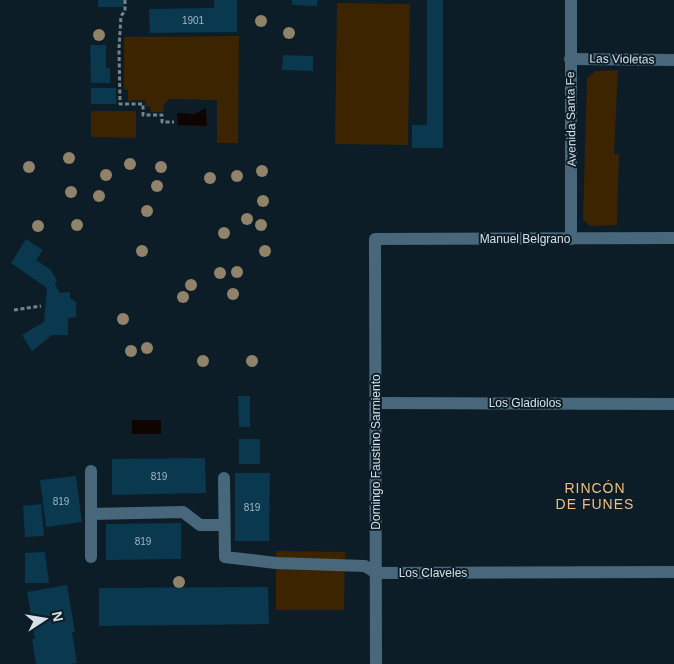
<svg xmlns="http://www.w3.org/2000/svg" width="674" height="664" viewBox="0 0 674 664" font-family="Helvetica,sans-serif">
<rect width="100%" height="100%" fill="#0c1d27"/>
<g fill="#3c2400">
<polygon points="337,3 410,4 408,145 335,144"/>
<polygon points="239,36 238,143 217,143 217,100 170,99 163,105 164,112 151,112 150,107 145,106 146,100 128,101 128,90 124,89 124,37"/>
<polygon points="618,70 614,154 619,154 617,225 590,226 583,219 587,78 596,71"/>
<polygon points="91,111 136,111 136,138 91,137"/>
<polygon points="276,551 345,552 344,610 276,610"/>
</g>
<g fill="#100400">
<polygon points="206,108 207,126 178,125 177,113 194,114"/>
<rect x="132" y="420" width="29" height="14"/>
</g>
<g fill="#09384f">
<polygon points="98,0 123,0 124,7 98,7"/>
<polygon points="214,0 237,0 237,32 150,33 149,9 214,8"/>
<polygon points="292,0 317,0 317,6 292,5"/>
<polygon points="427,0 443,0 443,148 412,148 412,125 427,125"/>
<polygon points="90,45 106,45 106,68 110,68 110,83 91,83"/>
<polygon points="283,55 313,56 313,71 282,70"/>
<rect x="91" y="88" width="25" height="16"/>
<polygon points="26,239 43,250 36,260 51,270 57,281 55,285 60,293 70,292 70,298 76,302 76,317 68,318 68,335 52,335 32,351 22,335 44,322 47,288 11,263"/>
<polygon points="238,396 250,396 250,427 239,427"/>
<rect x="239" y="439" width="21" height="25"/>
<polygon points="205,458 206,493 112,495 112,459"/>
<polygon points="235,473 270,473 269,541 235,541"/>
<polygon points="76,476 82,522 46,527 40,480"/>
<polygon points="41,504 44,536 25,537 23,506"/>
<polygon points="181,523 181,559 106,560 106,524"/>
<polygon points="45,552 49,583 25,583 25,553"/>
<polygon points="67,585 75,632 72,632 77,663 69,664 36,664 32,639 35,639 27,592"/>
<polygon points="268,587 269,624 99,626 99,588"/>
</g>
<g fill="none" stroke-linecap="round" stroke-linejoin="round">
<g stroke="#75838b" stroke-width="3" stroke-dasharray="4 2.5" stroke-linecap="butt">
<polyline points="125,0 125,11 121,16 119,48 120,104 143,104 143,115 162,115 162,122 174,122"/>
<polyline points="14,310 41,306"/>
</g>
<g stroke="#48677a" stroke-width="12">
<polyline points="571,0 571,239"/>
<polyline points="570,59 674,60"/>
<polyline points="376,403 674,404"/>
<polyline points="91,471 91,557"/>
<polyline points="224,478 225,557 276,563 365,566 376,573 674,572"/>
<polyline points="91,514 183,512 200,525 224,525"/>
<polyline points="376,664 375,239 674,238"/>
</g>
</g>
<g fill="#91826a">
<circle cx="261" cy="21" r="6"/>
<circle cx="289" cy="33" r="6"/>
<circle cx="99" cy="35" r="6"/>
<circle cx="69" cy="158" r="6"/>
<circle cx="130" cy="164" r="6"/>
<circle cx="29" cy="167" r="6"/>
<circle cx="161" cy="167" r="6"/>
<circle cx="262" cy="171" r="6"/>
<circle cx="106" cy="175" r="6"/>
<circle cx="237" cy="176" r="6"/>
<circle cx="210" cy="178" r="6"/>
<circle cx="157" cy="186" r="6"/>
<circle cx="71" cy="192" r="6"/>
<circle cx="99" cy="196" r="6"/>
<circle cx="263" cy="201" r="6"/>
<circle cx="147" cy="211" r="6"/>
<circle cx="247" cy="219" r="6"/>
<circle cx="77" cy="225" r="6"/>
<circle cx="261" cy="225" r="6"/>
<circle cx="38" cy="226" r="6"/>
<circle cx="224" cy="233" r="6"/>
<circle cx="142" cy="251" r="6"/>
<circle cx="265" cy="251" r="6"/>
<circle cx="237" cy="272" r="6"/>
<circle cx="220" cy="273" r="6"/>
<circle cx="191" cy="285" r="6"/>
<circle cx="233" cy="294" r="6"/>
<circle cx="183" cy="297" r="6"/>
<circle cx="123" cy="319" r="6"/>
<circle cx="147" cy="348" r="6"/>
<circle cx="131" cy="351" r="6"/>
<circle cx="203" cy="361" r="6"/>
<circle cx="252" cy="361" r="6"/>
<circle cx="179" cy="582" r="6"/>
</g>
<g text-anchor="middle" dominant-baseline="central" stroke-width="4" stroke-linejoin="round" paint-order="stroke">
<g font-size="10" fill="#a3b7c1">
<text x="193" y="20">1901</text>
<text x="159" y="476">819</text>
<text x="61" y="501">819</text>
<text x="252" y="507">819</text>
<text x="143" y="541">819</text>
</g>
<g font-size="12" fill="#d6e1e7" stroke="#0c1d27">
<text transform="translate(622 59) rotate(1)">Las Violetas</text>
<text transform="translate(571 119) rotate(-91)">Avenida Santa Fe</text>
<text x="525" y="239">Manuel Belgrano</text>
<text x="525" y="403">Los Gladiolos</text>
<text transform="translate(376 452) rotate(-90)">Domingo Faustino Sarmiento</text>
<text x="433" y="573">Los Claveles</text>
</g>
<g font-size="14" letter-spacing="1" fill="#f1bf7f" stroke="#0c1d27">
<text x="595" y="488">RINCÓN<tspan x="595" dy="16">DE FUNES</tspan></text>
</g>
</g>
<g transform="translate(45 619) rotate(78)" stroke="#0c1d27" stroke-width="4" paint-order="stroke">
<path d="M0-4L9 19L0 12L-9 19Z" fill="#d6e1e7"/>
<text y="-8" font-size="14" font-weight="bold" text-anchor="middle" fill="#d6e1e7">N</text>
</g>
</svg>
